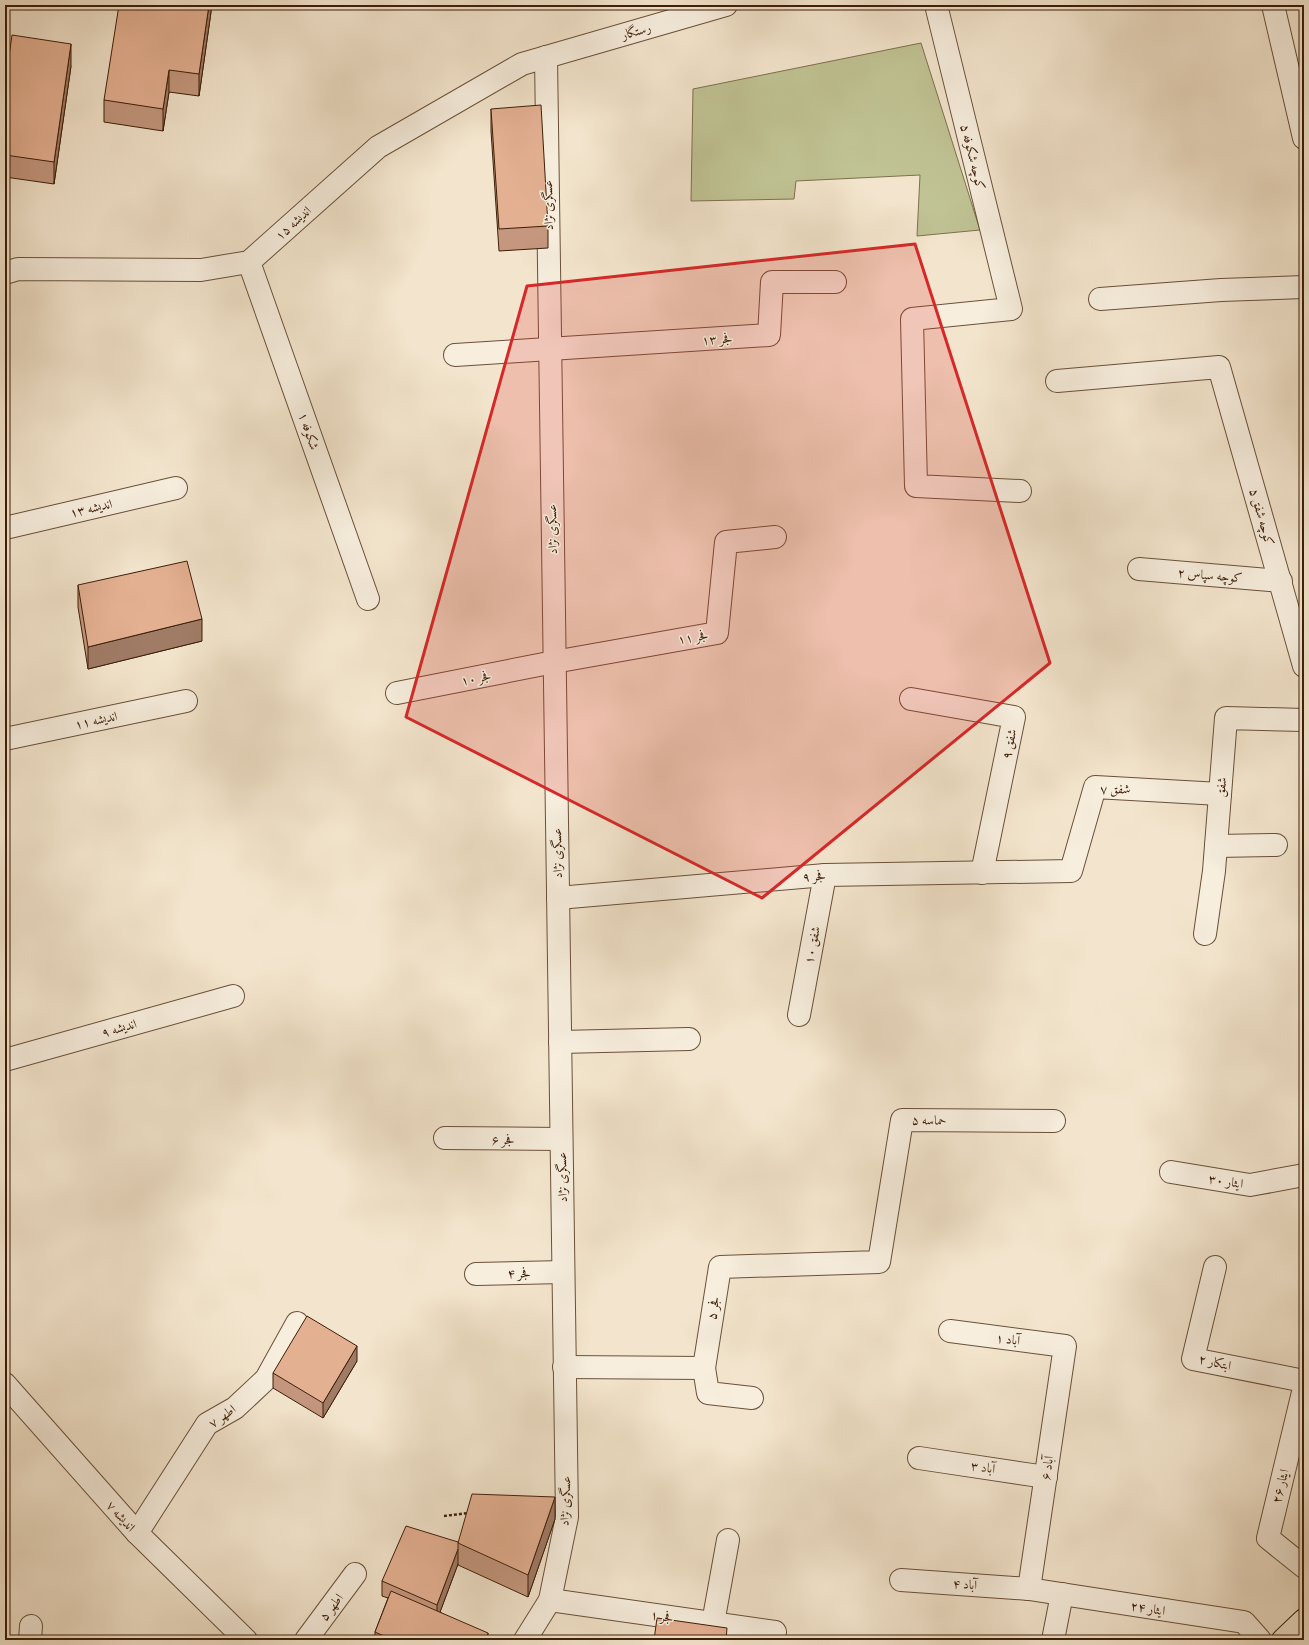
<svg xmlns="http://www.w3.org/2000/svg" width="1309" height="1645" viewBox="0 0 1309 1645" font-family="'EB Garamond',Amiri,serif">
<rect width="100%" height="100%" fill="#f3e5cd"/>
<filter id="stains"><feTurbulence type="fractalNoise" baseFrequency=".005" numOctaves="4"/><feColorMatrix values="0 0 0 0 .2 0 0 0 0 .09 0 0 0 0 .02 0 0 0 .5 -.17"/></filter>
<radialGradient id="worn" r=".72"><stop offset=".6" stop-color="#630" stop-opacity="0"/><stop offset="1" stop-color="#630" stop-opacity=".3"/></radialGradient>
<polygon fill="#c0c394" stroke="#7e704e" points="921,43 980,230 917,236 920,175 796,181 794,199 691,201 693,89"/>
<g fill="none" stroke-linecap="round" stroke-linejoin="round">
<g stroke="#6a5039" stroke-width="24">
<g id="street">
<polyline points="936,5 1011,309 912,319 916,486 1020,491"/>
<polyline points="1273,5 1304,138"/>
<polyline points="249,262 368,599"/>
<polyline points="5,273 18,269 201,270 249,262 378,147 522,64 726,5"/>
<polyline points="1100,299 1221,290 1304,287"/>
<polyline points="455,355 769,335 772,282 835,282"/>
<polyline points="1057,381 1219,367 1304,666"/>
<polyline points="5,528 176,488"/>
<polyline points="1139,569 1281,581"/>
<polyline points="397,693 554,662 717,633 726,542 775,537"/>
<polyline points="911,699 1014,717 982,873"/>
<polyline points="5,739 186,701"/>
<polyline points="1216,846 1276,845"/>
<polyline points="558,898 825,875 1071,871 1095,787 1220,794"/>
<polyline points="1205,934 1214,871 1226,718 1304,720"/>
<polyline points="799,1015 825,875"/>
<polyline points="560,1042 689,1039"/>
<polyline points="5,1060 233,996"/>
<polyline points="445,1138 561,1139"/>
<polyline points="1171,1172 1250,1185 1304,1175"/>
<polyline points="1215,1267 1193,1359 1304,1381"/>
<polyline points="476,1274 563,1272"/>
<polyline points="950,1331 1065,1346 1029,1589"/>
<polyline points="564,1367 704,1368 720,1267 879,1262 902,1120 1054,1121"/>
<polyline points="704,1368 708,1393 752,1398"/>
<polyline points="5,1384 137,1533 246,1640"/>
<polyline points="1304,1388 1268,1538 1304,1567"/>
<polyline points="919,1458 1046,1477"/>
<polyline points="137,1533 207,1424 235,1408 266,1379 297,1323"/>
<polyline points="901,1580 1029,1589 1244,1622 1260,1640"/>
<polyline points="550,1600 775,1632"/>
<polyline points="713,1623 728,1540"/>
<polyline points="30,1640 31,1626"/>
<polyline points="306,1640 355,1574"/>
<polyline points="525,1640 550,1600 567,1517 546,57"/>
<polyline points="1053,1640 1062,1594"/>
</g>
</g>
<g stroke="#3d1e08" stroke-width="24">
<polyline id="primary" points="1283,1640 1304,1620"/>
</g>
<polyline stroke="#3d1e08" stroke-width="2.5" stroke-dasharray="3 2" stroke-linecap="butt" points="444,1516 468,1513"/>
<use href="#street" stroke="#f7eede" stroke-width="22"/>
<use href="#primary" stroke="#f3e5cd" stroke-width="22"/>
</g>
<g fill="#c4977e" stroke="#3d1e08">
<polygon points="209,5 211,5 211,12 199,96 169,92 163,131 104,122 104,100"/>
<polygon points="71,66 54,184 5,177 5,85"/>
<polygon points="491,109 548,226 548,248 499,251 491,131"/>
<polygon points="78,585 202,641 88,669 78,607"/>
<polygon points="357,1361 323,1418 273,1388 273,1373"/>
<polygon points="555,1519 528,1597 458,1565 458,1564 440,1612 488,1640 375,1640 375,1632 388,1598 382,1596 382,1581 458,1542"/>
</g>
<g fill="#a07b66" stroke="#3d1e08">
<polygon points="209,5 211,5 211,12 199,96 199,74"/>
<polygon points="71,44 71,66 54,184 54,162"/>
<polygon points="169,70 169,92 163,131 163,109"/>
<polygon points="202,619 202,641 88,669 88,647"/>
<polygon points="357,1346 357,1361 323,1418 323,1403"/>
<polygon points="555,1497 555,1519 528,1597 528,1575"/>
<polygon points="458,1549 458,1564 437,1620 437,1605"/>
<polygon points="488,1633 488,1640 486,1640"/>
</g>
<g fill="#e4b092" stroke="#3d1e08">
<polygon points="119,5 209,5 199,74 169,70 163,109 104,100"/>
<polygon points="12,35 71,44 54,162 5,155 5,85"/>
<polygon points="541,105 548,226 499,229 491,109"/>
<polygon points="187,561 202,619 88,647 78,585"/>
<polygon points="307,1316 357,1346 323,1403 273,1373"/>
<polygon points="472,1494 555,1497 528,1575 458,1543"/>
<polygon points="406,1526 458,1542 458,1549 437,1605 382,1581"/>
<polygon points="391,1591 488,1633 486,1640 393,1640 375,1632"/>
<polygon points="657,1618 727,1628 726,1640 654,1640"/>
</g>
<path fill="#d62828" fill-opacity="0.2" stroke="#d62828" stroke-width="3" stroke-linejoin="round" d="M915 244 1050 663 762 898 406 717 527 286Z"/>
<g text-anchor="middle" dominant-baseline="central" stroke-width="3" stroke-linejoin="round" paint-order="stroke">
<g font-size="13" fill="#3d1e08" stroke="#f7eede">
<text transform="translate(636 31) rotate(-16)">رستگار</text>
<text transform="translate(973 157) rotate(76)">کوچه شکوفه ۵</text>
<text transform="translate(548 205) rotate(-91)">عسگری نژاد</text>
<text transform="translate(293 223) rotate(-42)">اندیشه ۱۵</text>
<text transform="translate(717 339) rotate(-4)">فجر ۱۳</text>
<text transform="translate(309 431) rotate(71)">شکوفه ۱</text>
<text transform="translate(91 508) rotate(-13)">اندیشه ١٣</text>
<text transform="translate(1262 517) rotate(74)">کوچه شفق ۵</text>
<text transform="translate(552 529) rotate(-91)">عسگری نژاد</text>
<text transform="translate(1210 575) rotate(5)">کوچه سپاس ۲</text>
<text transform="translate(693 637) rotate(-10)">فجر ۱۱</text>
<text transform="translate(476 678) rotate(-11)">فجر ۱۰</text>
<text transform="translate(96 720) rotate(-12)">اندیشه ۱۱</text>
<text transform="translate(1009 744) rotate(-78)">شفق ۹</text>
<text transform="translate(1221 787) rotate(-85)">شفق</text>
<text transform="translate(1115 789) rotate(-1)">شفق ۷</text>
<text transform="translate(557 853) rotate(-91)">عسگری نژاد</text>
<text transform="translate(814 876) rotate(-4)">فجر ۹</text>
<text transform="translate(812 945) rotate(-79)">شفق ۱۰</text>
<text transform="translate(119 1028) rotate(-16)">اندیشه ۹</text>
<text transform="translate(929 1120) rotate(1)">حماسه ۵</text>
<text x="503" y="1139">فجر ۶</text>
<text transform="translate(562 1177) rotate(-91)">عسگری نژاد</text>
<text transform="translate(1226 1181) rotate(9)">ایثار ۳۰</text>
<text transform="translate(519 1273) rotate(-1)">فجر ۴</text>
<text transform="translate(713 1308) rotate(-81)">فجر ۵</text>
<text transform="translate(1008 1339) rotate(7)">آباد ۱</text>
<text transform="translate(1215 1362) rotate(13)">ابتکار ۲</text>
<text transform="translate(222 1416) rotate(-35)">اطهر ۷</text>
<text transform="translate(983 1467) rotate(8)">آباد ۳</text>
<text transform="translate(1047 1468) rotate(-82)">آباد ۶</text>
<text transform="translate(1280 1486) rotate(-76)">ایثار ۲۶</text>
<text transform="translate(565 1501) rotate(-88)">عسگری نژاد</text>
<text transform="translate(121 1516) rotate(48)">اندیشه ۷</text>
<text transform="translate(965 1584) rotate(4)">آباد ۴</text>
<text transform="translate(331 1607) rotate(-53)">اطهر ۵</text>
<text transform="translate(1148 1608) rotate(9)">ایثار ۲۴</text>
<text transform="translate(662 1616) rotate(8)">فجر ۱</text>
</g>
</g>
<rect width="1309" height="1645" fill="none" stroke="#f3e5cd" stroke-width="20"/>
<rect x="6" y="6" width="1297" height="1633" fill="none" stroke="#3d1e08" stroke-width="2"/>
<rect x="10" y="10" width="1289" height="1625" fill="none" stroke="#3d1e08"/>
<rect width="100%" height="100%" filter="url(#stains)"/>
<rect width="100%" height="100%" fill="url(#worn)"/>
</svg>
